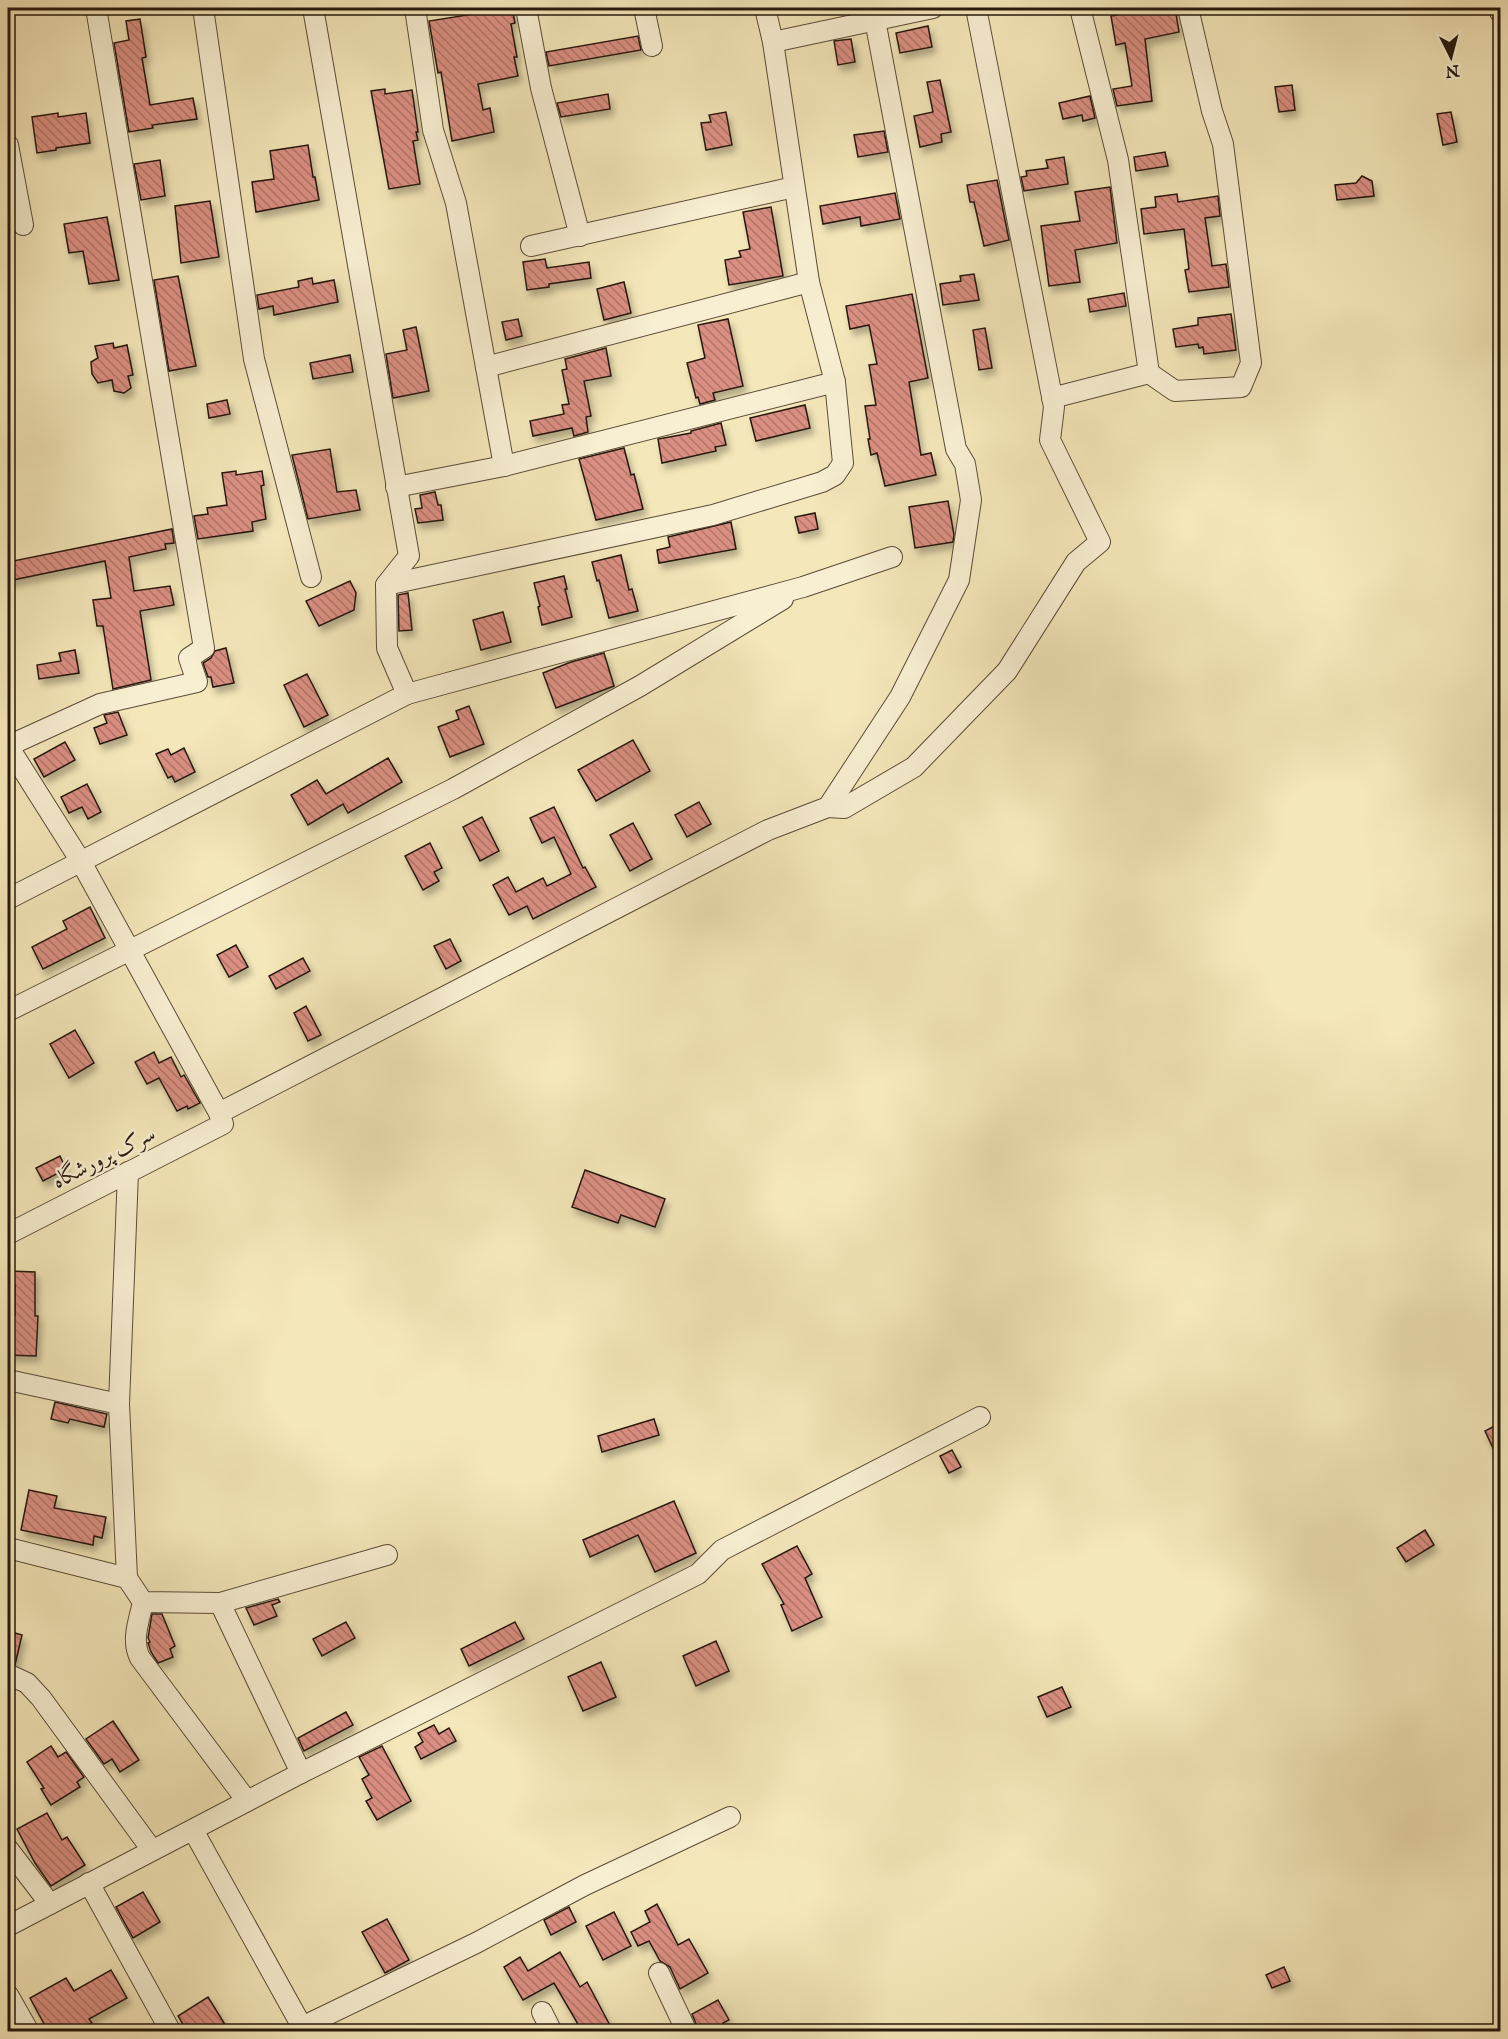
<svg xmlns="http://www.w3.org/2000/svg" width="1508" height="2039" viewBox="0 0 1508 2039" font-family="'IM FELL English',Amiri,serif">
<defs>
<pattern id="building-back-hatch" width="6" height="6" patternUnits="userSpaceOnUse" patternTransform="scale(1.5)"><rect width="6" height="6" fill="#db8f82"/><path d="M-1 5l2 2M0 0l6 6M5-1l2 2" fill="none" stroke="#b17469"/></pattern>
<filter id="shadow"><feDropShadow dx="3.5" dy="6" stdDeviation="3" flood-color="#0004"/></filter>
</defs>
<rect width="100%" height="100%" fill="#f4e7b9"/>
<filter id="stains"><feTurbulence type="fractalNoise" baseFrequency=".00333" numOctaves="4"/><feColorMatrix values="0 0 0 0 .2 0 0 0 0 .09 0 0 0 0 .02 0 0 0 .5 -.17"/></filter>
<radialGradient id="worn" r=".72"><stop offset=".6" stop-color="#630" stop-opacity="0"/><stop offset="1" stop-color="#630" stop-opacity=".3"/></radialGradient>
<g fill="url(#building-back-hatch)" stroke="#26190d" stroke-width="1.5" filter="url(#shadow)">
<polygon points="478,8 512,8 515,23 511,24 517,57 514,57 518,76 478,84 483,110 490,108 494,132 452,141 441,72 438,73 429,21 480,13"/>
<polygon points="1154,8 1175,8 1179,32 1145,39 1152,101 1117,106 1113,89 1132,86 1125,43 1116,45 1111,16"/>
<polygon points="140,19 146,57 142,58 150,105 193,98 197,119 152,125 153,128 129,132 114,43 129,40 126,21"/>
<polygon points="928,26 932,47 900,53 896,33"/>
<polygon points="638,36 641,50 549,66 546,52"/>
<polygon points="851,39 855,62 838,65 834,41"/>
<polygon points="940,80 951,132 941,134 942,142 920,147 914,116 933,112 927,82"/>
<polygon points="1292,85 1295,110 1279,112 1275,87"/>
<polygon points="385,89 385,94 412,90 418,132 416,132 418,140 413,141 420,184 389,189 371,91"/>
<polygon points="608,94 610,109 561,117 557,103"/>
<polygon points="1090,96 1095,118 1083,121 1082,115 1063,119 1059,103"/>
<polygon points="726,112 732,145 706,150 701,123 711,122 709,115"/>
<polygon points="1451,112 1457,142 1443,145 1437,114"/>
<polygon points="58,113 58,117 86,113 90,143 56,148 56,150 37,153 32,117"/>
<polygon points="884,131 888,152 858,157 854,135"/>
<polygon points="308,145 313,177 315,177 319,200 256,212 252,182 274,179 270,151"/>
<polygon points="1165,152 1168,166 1136,171 1134,157"/>
<polygon points="1064,157 1068,184 1024,191 1021,177 1027,176 1026,171 1048,168 1046,160"/>
<polygon points="160,160 165,196 141,200 134,164"/>
<polygon points="1362,176 1372,181 1374,196 1337,200 1335,185 1356,183"/>
<polygon points="997,180 1009,240 984,246 974,202 970,202 967,185"/>
<polygon points="1110,187 1117,243 1075,250 1080,282 1049,286 1041,226 1080,221 1075,192"/>
<polygon points="895,193 900,219 861,226 860,217 823,224 820,206"/>
<polygon points="1177,194 1178,202 1218,196 1220,216 1205,218 1212,266 1226,264 1229,287 1189,292 1185,270 1189,269 1184,229 1144,234 1141,209 1156,207 1155,197"/>
<polygon points="210,201 219,257 181,263 175,206"/>
<polygon points="771,207 783,276 729,285 725,260 741,257 739,251 750,249 743,212"/>
<polygon points="107,217 119,280 89,284 83,251 69,253 64,224"/>
<polygon points="545,259 547,268 589,262 591,278 549,284 549,287 527,290 523,262"/>
<polygon points="974,274 979,300 943,305 940,284 961,281 960,276"/>
<polygon points="178,276 196,366 169,371 154,280"/>
<polygon points="312,278 313,284 334,280 338,302 274,315 273,306 259,309 257,295 299,287 298,281"/>
<polygon points="624,282 631,313 604,320 597,289"/>
<polygon points="1124,293 1126,306 1090,312 1088,299"/>
<polygon points="912,294 928,378 909,382 921,455 931,453 936,475 885,486 877,453 871,455 868,439 870,439 865,406 876,405 869,365 877,364 869,325 850,329 846,306"/>
<polygon points="1231,314 1236,350 1204,354 1203,347 1199,348 1198,344 1176,347 1173,329 1198,325 1198,318"/>
<polygon points="518,319 522,336 506,340 502,322"/>
<polygon points="728,319 743,386 713,393 715,400 700,404 698,397 696,398 687,363 705,358 698,325"/>
<polygon points="416,327 429,391 393,398 386,354 407,350 403,330"/>
<polygon points="985,328 992,368 979,370 973,330"/>
<polygon points="113,343 114,348 127,345 133,375 128,376 131,388 124,393 114,391 112,380 98,383 92,374 91,362 98,358 95,346"/>
<polygon points="606,348 611,376 584,381 591,416 586,417 588,432 574,436 572,428 533,436 530,421 564,414 562,405 569,404 562,370 567,369 565,359"/>
<polygon points="350,355 353,372 313,379 310,363"/>
<polygon points="227,400 230,414 209,418 207,404"/>
<polygon points="805,405 810,428 756,441 750,418"/>
<polygon points="721,423 726,445 715,447 716,451 662,463 658,439 691,433 691,431"/>
<polygon points="624,448 631,475 634,474 643,509 596,520 579,459"/>
<polygon points="330,449 337,492 356,490 360,510 308,519 292,455"/>
<polygon points="236,471 236,475 262,471 264,485 261,486 266,519 252,522 253,531 198,539 194,516 208,514 207,508 227,505 222,473"/>
<polygon points="435,492 438,505 441,505 443,520 418,523 415,509 422,508 420,495"/>
<polygon points="948,501 954,535 953,542 915,548 909,507"/>
<polygon points="815,513 818,529 799,533 795,517"/>
<polygon points="731,522 736,549 659,563 657,550 670,547 668,537"/>
<polygon points="172,529 174,543 165,544 166,549 129,557 134,591 170,586 174,605 140,611 151,680 113,689 103,626 97,626 93,600 111,598 105,561 8,581 8,562"/>
<polygon points="621,555 629,590 632,589 638,611 609,618 599,580 597,581 592,562"/>
<polygon points="564,576 567,589 565,589 572,617 542,625 538,607 540,606 534,583"/>
<polygon points="350,581 356,593 354,610 319,626 306,601"/>
<polygon points="408,593 412,630 399,631 398,595"/>
<polygon points="503,612 511,642 481,650 473,620"/>
<polygon points="226,648 234,683 213,687 211,677 208,677 203,663 211,658 215,651"/>
<polygon points="75,650 79,673 39,679 37,665 61,661 59,653"/>
<polygon points="604,653 614,686 556,708 543,673 571,662"/>
<polygon points="307,674 328,715 304,727 284,685"/>
<polygon points="469,706 484,744 450,757 438,727 459,719 456,711"/>
<polygon points="118,712 127,735 100,744 94,728 107,723 104,715"/>
<polygon points="633,740 650,771 596,801 578,770"/>
<polygon points="65,742 75,760 44,777 34,759"/>
<polygon points="184,748 195,772 175,782 172,776 168,778 156,754 168,749 171,755"/>
<polygon points="388,758 402,782 348,813 343,804 308,825 291,795 317,780 326,794"/>
<polygon points="87,784 101,812 88,819 82,807 69,813 61,797"/>
<polygon points="699,802 711,824 687,837 675,815"/>
<polygon points="554,807 583,868 585,867 596,887 533,919 527,906 509,915 493,885 508,877 516,892 543,878 547,886 571,874 554,837 542,843 530,818"/>
<polygon points="482,817 499,851 480,861 463,827"/>
<polygon points="633,823 652,859 630,871 610,835"/>
<polygon points="430,843 442,868 434,872 439,881 423,890 405,856"/>
<polygon points="90,907 105,938 43,969 32,947 67,929 63,921"/>
<polygon points="450,939 461,961 446,969 434,946"/>
<polygon points="236,945 248,967 229,977 217,955"/>
<polygon points="303,958 310,971 276,989 269,976"/>
<polygon points="306,1006 321,1035 308,1041 294,1013"/>
<polygon points="75,1030 94,1063 69,1078 50,1044"/>
<polygon points="154,1052 159,1063 171,1057 181,1077 184,1075 200,1103 188,1109 187,1106 177,1111 159,1078 147,1084 135,1062"/>
<polygon points="60,1156 66,1169 43,1181 36,1168"/>
<polygon points="585,1170 665,1199 655,1227 621,1215 618,1223 572,1207"/>
<polygon points="8,1271 35,1272 35,1316 38,1316 36,1356 8,1355 8,1315 15,1315 15,1285 8,1285"/>
<polygon points="55,1402 107,1414 104,1427 70,1419 68,1423 51,1419"/>
<polygon points="654,1419 659,1435 602,1452 598,1436"/>
<polygon points="1500,1423 1500,1463 1485,1431"/>
<polygon points="952,1450 961,1467 949,1473 940,1456"/>
<polygon points="29,1490 57,1496 54,1508 106,1517 102,1538 94,1536 93,1545 21,1530"/>
<polygon points="674,1501 696,1553 655,1572 638,1535 590,1557 583,1540"/>
<polygon points="1425,1530 1434,1545 1406,1562 1397,1548"/>
<polygon points="797,1546 812,1574 805,1578 822,1617 792,1631 781,1605 784,1604 762,1564"/>
<polygon points="278,1599 280,1602 272,1605 277,1616 254,1625 246,1608"/>
<polygon points="152,1614 162,1614 175,1646 170,1649 173,1657 158,1663 151,1652 148,1643 150,1642 148,1638"/>
<polygon points="346,1622 355,1638 322,1656 313,1639"/>
<polygon points="515,1622 524,1639 469,1666 461,1649"/>
<polygon points="8,1631 22,1635 15,1665 8,1667"/>
<polygon points="716,1641 729,1671 696,1686 683,1656"/>
<polygon points="601,1662 616,1697 583,1711 568,1677"/>
<polygon points="1062,1687 1071,1707 1047,1717 1038,1697"/>
<polygon points="346,1712 353,1725 304,1751 298,1738"/>
<polygon points="113,1721 139,1760 120,1772 112,1759 104,1764 86,1739"/>
<polygon points="434,1725 439,1734 449,1728 456,1741 421,1759 415,1747 423,1742 418,1733"/>
<polygon points="51,1746 58,1757 66,1752 84,1777 77,1782 80,1787 51,1805 41,1789 44,1788 27,1762"/>
<polygon points="382,1746 411,1801 377,1820 366,1801 372,1798 362,1779 369,1775 359,1757"/>
<polygon points="47,1813 62,1840 67,1837 85,1865 51,1886 35,1863 17,1829"/>
<polygon points="143,1892 160,1922 133,1938 116,1907"/>
<polygon points="657,1904 678,1945 689,1939 708,1973 680,1989 670,1967 660,1961 649,1941 638,1946 631,1932 650,1922 645,1911"/>
<polygon points="569,1907 576,1922 551,1935 544,1920"/>
<polygon points="614,1912 631,1946 603,1960 586,1926"/>
<polygon points="387,1919 409,1960 385,1973 362,1932"/>
<polygon points="560,1952 580,1987 587,1982 613,2031 582,2031 554,1983 523,2000 504,1967 520,1957 528,1971"/>
<polygon points="1284,1967 1290,1981 1272,1988 1266,1975"/>
<polygon points="111,1970 127,1998 89,2019 92,2023 76,2031 48,2031 30,1998 66,1978 74,1991"/>
<polygon points="208,1997 229,2031 187,2031 178,2016"/>
<polygon points="718,2000 729,2020 723,2023 728,2031 699,2031 692,2014"/>
</g>
<g fill="none" stroke-linecap="round" stroke-linejoin="round">
<g stroke="#5a4c38" stroke-width="22">
<g id="street">
<polyline points="203,8 254,359 311,577"/>
<polyline points="313,8 409,556 386,585 387,648 407,694"/>
<polyline points="415,8 433,130 456,203 504,466"/>
<polyline points="526,8 541,88 580,236"/>
<polyline points="644,8 652,46"/>
<polyline points="1080,8 1118,160 1149,373"/>
<polyline points="1500,8 1500,12"/>
<polyline points="773,42 933,8"/>
<polyline points="8,145 23,225"/>
<polyline points="531,246 794,187"/>
<polyline points="486,367 809,282"/>
<polyline points="1052,398 1149,373 1175,391 1241,387 1251,363 1223,144 1212,111 1188,8"/>
<polyline points="396,487 504,466 835,382"/>
<polyline points="386,585 713,515 822,482 835,475 843,463 835,382 809,282 773,42 765,8"/>
<polyline points="8,746 100,704 197,682 189,658 204,648 96,8"/>
<polyline points="8,746 80,860 219,1113 223,1124 8,1234"/>
<polyline points="828,807 844,808 914,767 1007,671 1076,562 1100,542 1050,440 1054,407 976,8"/>
<polyline points="8,899 407,694 803,587 892,557"/>
<polyline points="8,1011 453,789 640,686 783,599"/>
<polyline points="219,1113 768,830 828,807 900,697 959,580 971,500 965,464 956,449 875,20"/>
<polyline points="8,1380 119,1404"/>
<polyline points="8,1548 127,1578 143,1602 220,1603 301,1773"/>
<polyline points="127,1578 119,1404 128,1172"/>
<path d="M143 1602C139 1621 131 1640 140 1658L247 1801"/>
<polyline points="220,1603 387,1555"/>
<polyline points="8,1682 14,1677 27,1683 41,1698 152,1850"/>
<polyline points="193,1830 305,2032"/>
<polyline points="8,1849 50,1904"/>
<polyline points="89,1883 171,2032"/>
<polyline points="8,1926 301,1773 698,1574 722,1550 980,1417"/>
<polyline points="659,1973 687,2032"/>
<polyline points="8,1995 29,2032"/>
<polyline points="542,2012 552,2032"/>
<polyline points="302,2027 476,1943 585,1885 730,1817"/>
</g>
</g>
<use href="#street" stroke="#f8efd2" stroke-width="20"/>
</g>
<g text-anchor="middle" dominant-baseline="central" stroke-width="5" stroke-linejoin="round" paint-order="stroke">
<g font-size="22" fill="#26190d" stroke="#f8efd2">
<text transform="translate(104 1158) rotate(-27)">سرک پرورشگاه</text>
</g>
</g>
<rect width="1508" height="2039" fill="none" stroke="#f4e7b9" stroke-width="30"/>
<rect x="9" y="9" width="1490" height="2021" fill="none" stroke="#26190d" stroke-width="3"/>
<rect x="15" y="15" width="1478" height="2009" fill="none" stroke="#26190d" stroke-width="1.5"/>
<g transform="translate(1451 57) rotate(174)" stroke="#f8efd2" stroke-width="4.5" paint-order="stroke">
<path d="M0-4.5L10 22L0 15L-10 22Z" fill="#26190d"/>
<text y="-9" font-size="16" font-weight="bold" text-anchor="middle" fill="#26190d">N</text>
</g>
<rect width="100%" height="100%" filter="url(#stains)"/>
<rect width="100%" height="100%" fill="url(#worn)"/>
</svg>
